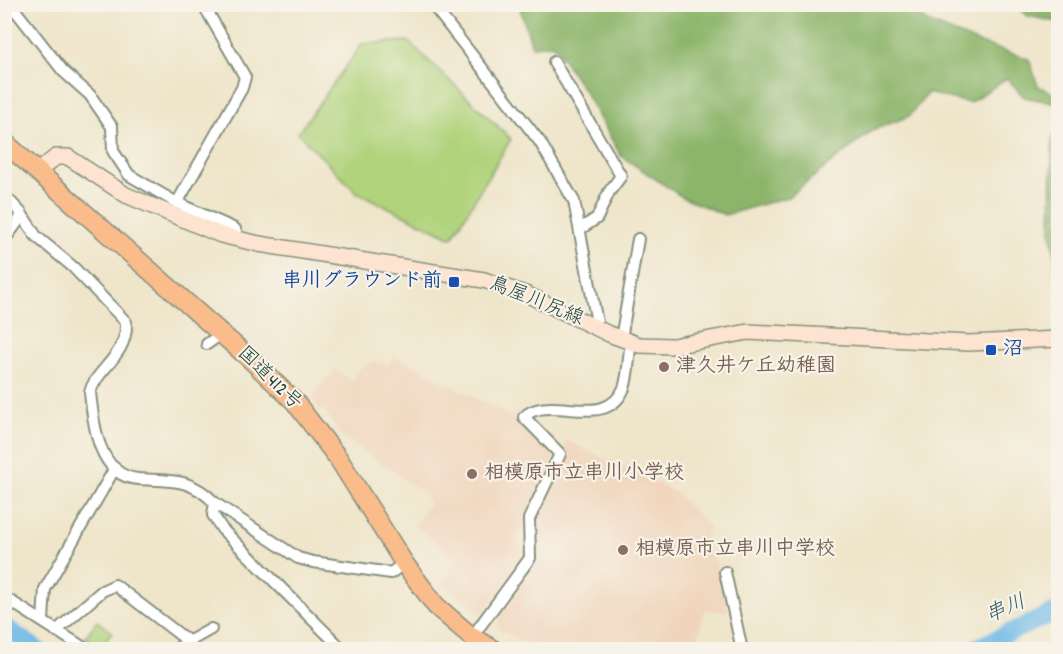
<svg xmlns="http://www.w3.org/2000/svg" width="1063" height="654" viewBox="0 0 1063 654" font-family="Dekko,'Klee One',sans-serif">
<rect width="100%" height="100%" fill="#f7f3e8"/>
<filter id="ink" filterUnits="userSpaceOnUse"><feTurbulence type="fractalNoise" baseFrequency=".0167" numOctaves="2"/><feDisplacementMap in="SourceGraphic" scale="12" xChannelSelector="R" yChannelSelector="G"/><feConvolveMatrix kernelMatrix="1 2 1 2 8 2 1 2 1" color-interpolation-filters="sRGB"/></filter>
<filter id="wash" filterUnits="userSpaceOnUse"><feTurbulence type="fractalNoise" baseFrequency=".008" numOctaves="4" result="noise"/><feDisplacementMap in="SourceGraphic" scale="24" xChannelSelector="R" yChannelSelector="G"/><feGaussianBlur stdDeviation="1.35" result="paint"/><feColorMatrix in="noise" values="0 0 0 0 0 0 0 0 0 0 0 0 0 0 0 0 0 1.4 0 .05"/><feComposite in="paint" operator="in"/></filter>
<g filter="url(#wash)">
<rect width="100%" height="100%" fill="#efe5ca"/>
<g fill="#f0d5bc">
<polygon points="395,356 518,420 556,453 516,541 523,548 522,561 483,613 442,583 459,561 414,525 430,504 424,493 340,434 324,410 319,410 311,398 335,369 352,382 360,368 374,362 388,364"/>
<polygon points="566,440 676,493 710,527 703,542 722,574 718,579 727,600 728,612 705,610 695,649 538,649 500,630 497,624 502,609 509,607 515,598 516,589 538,559 536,517 564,455"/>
</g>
<g fill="#b0d37b" stroke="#688858" stroke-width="1.5">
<polygon points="408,41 511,139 452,238 356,192 298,133 362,44"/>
<polygon points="97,621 112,632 100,648 85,637"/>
</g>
<g fill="#8cb56b" stroke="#567950" stroke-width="1.5">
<polygon points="519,5 911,5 925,21 977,42 1029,59 1038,86 1058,96 1058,109 1055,103 1024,97 1007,78 969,103 928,93 909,116 873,130 788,197 725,215 684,198 621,156 583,89 553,44 532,46"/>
<polygon points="1015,5 1058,5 1058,22 1028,16"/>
<polygon points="1058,129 1058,267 1057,269 1051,233 1052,139"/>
</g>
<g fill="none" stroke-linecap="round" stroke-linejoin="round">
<g stroke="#70b9e8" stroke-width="18">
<polyline points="4,626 38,650"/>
<polyline points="971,650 1058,611"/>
</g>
</g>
</g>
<g filter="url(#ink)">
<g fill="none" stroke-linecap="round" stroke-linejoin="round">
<g stroke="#87917f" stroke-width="14">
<g id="minor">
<polyline points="203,4 245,77 242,88 177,203 235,229 239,240"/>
<polyline points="432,4 540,142 574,201 598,328"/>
<polyline points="12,6 63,71 90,95 112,127 113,151 129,175 177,203"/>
<polyline points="554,62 621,176 609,192 597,218 580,229"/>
<path d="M4 195 21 213 36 236 73 267 126 322C128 356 96 369 90 392 93 422 98 476 138 479 170 481 190 477 215 503"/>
<polyline points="4,240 22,216"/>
<polyline points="621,339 638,239"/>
<polyline points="207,344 221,334"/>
<polyline points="725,572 742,650"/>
<polyline points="4,597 87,650"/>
<polyline points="43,620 45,589 115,468"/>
<polyline points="56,631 102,591 115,585 188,641"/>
<path d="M472 637 530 558 529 519 560 454 524 417C548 392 606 432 624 388 629 374 628 357 631 343"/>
<polyline points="174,650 211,629"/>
<polyline points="343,650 222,529 213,515 215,503 298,558 313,562 391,573 404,563"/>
</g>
</g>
<g stroke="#87917f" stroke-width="18">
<polyline id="secondary" points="37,172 56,157 68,157 126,195 221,235 259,244 484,280 528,295 609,334 639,345 673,346 748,332 968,343 1058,339"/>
</g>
<g stroke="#87917f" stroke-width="21">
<polyline id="trunk" points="4,142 249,358 295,402 338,458 404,563 436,606 472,637 494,650"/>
</g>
<use href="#minor" stroke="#fff" stroke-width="10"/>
<use href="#secondary" stroke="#fde4d1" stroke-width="15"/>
<use href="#trunk" stroke="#fabc8b" stroke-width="18"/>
</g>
</g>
<g fill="#1a4fb4" stroke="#f7f3e8" stroke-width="2">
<rect x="448" y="276" width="12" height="12" rx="3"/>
<rect x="985" y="344" width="12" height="12" rx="3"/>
</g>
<g fill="#8d6e63" stroke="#f7f3e8" stroke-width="2">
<circle cx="664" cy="367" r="6"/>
<circle cx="472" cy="474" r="6"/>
<circle cx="623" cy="550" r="6"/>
</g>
<g text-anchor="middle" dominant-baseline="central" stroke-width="4.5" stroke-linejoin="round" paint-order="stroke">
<g font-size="20" font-weight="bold" fill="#164399" stroke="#f7f3e8" text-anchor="end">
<text x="442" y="282">串川グラウンド前</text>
<text x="1003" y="350" text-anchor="start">沼</text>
</g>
<g font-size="20" fill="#1f3d34" stroke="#f7f3e8">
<text transform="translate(536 302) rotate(22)">鳥屋川尻線</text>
<text transform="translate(269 379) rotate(44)">国道412号</text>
</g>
<g font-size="20" font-weight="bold" fill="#785e54" stroke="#f7f3e8" text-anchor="start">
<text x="676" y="367">津久井ケ丘幼稚園</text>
<text x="484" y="474">相模原市立串川小学校</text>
<text x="635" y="550">相模原市立串川中学校</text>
</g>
<g font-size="21" font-style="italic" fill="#335c61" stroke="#f7f3e8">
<text transform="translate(1006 610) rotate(-23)">串川</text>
</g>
</g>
<rect width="1063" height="654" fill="none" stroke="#f7f3e8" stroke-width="24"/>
</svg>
